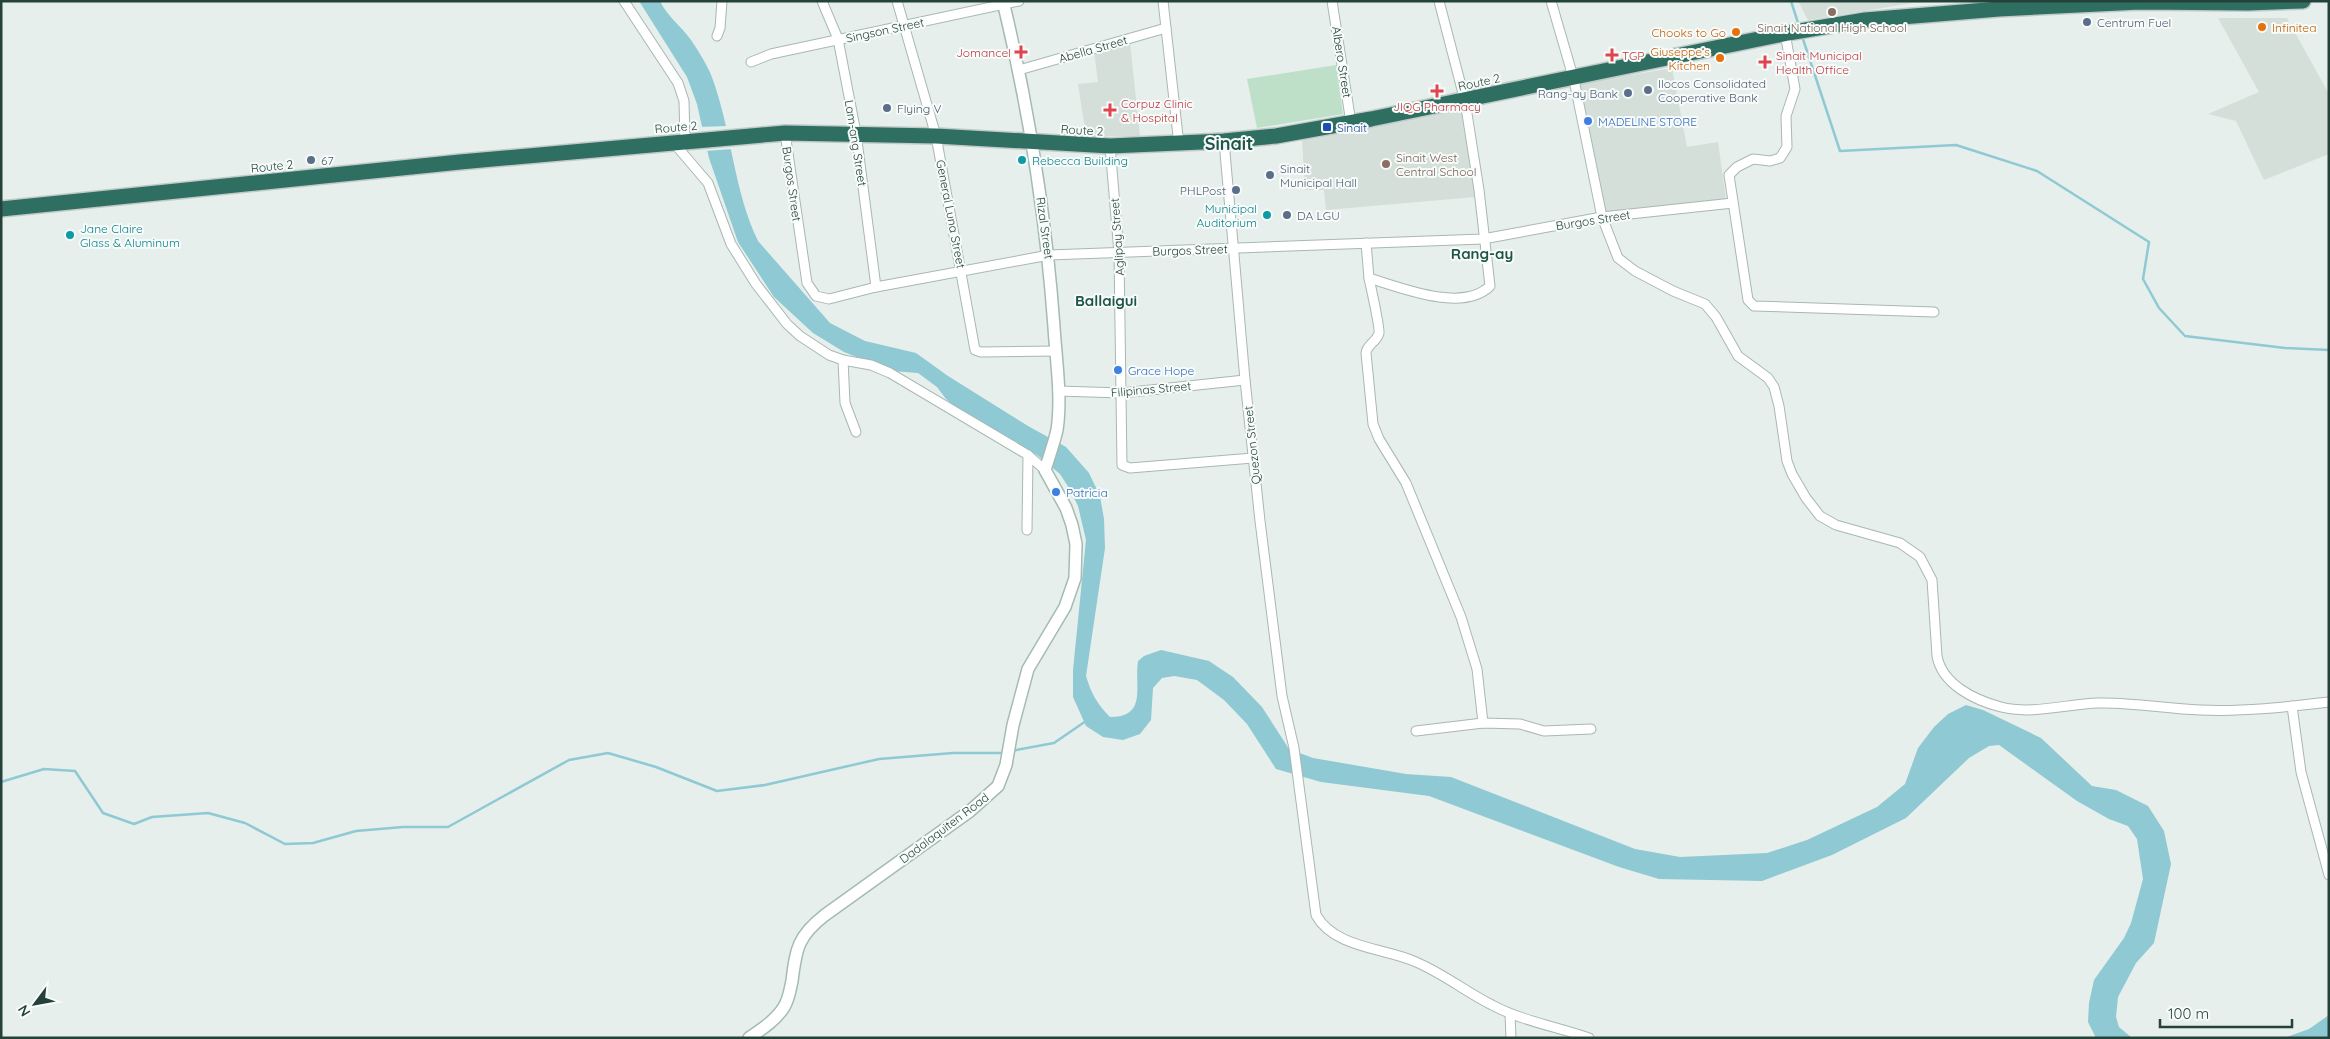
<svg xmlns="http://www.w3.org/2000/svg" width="2330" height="1039" viewBox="0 0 2330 1039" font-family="Quicksand,sans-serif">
<rect width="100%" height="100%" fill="#e6efeb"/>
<g fill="#d4dfda">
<polygon points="1798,1 1943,1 1913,3 1808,20"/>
<polygon points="2218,18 2287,18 2329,94 2329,154 2264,180 2236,121 2208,114 2259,92"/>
<polygon points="1130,42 1140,136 1086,136 1078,84 1098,82 1094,52"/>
<polygon points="1672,68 1687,147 1718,142 1726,199 1606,213 1579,84"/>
<polygon points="1461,110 1475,197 1326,210 1324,190 1305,190 1302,139"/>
</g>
<polygon fill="#bfe0c8" points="1336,65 1343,114 1257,128 1247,79"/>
<g fill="#8ec9d4">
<path d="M639 1H660C667 16 681 26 691 40 699 52 710 69 714 83 732 135 734 191 758 241L830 323 865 341 916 353 948 376 1028 426 1066 447 1089 473 1100 496 1104 519 1105 548 1086 676C1091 693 1097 704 1110 717 1148 717 1134 686 1138 661L1144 656 1161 650 1209 661 1233 677 1262 707 1289 749 1313 758 1406 774 1451 777 1635 849 1680 857 1767 853 1807 840 1877 807 1905 784 1918 748 1934 727 1948 714 1966 705 1983 710 2041 738 2092 786 2116 790 2148 806 2164 831 2171 864 2154 943 2136 963 2118 997 2116 1017 2119 1027 2132 1038H2096L2088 1022 2089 1003 2094 980 2124 938 2131 923 2143 879 2137 839 2128 826 2109 819 2077 801 1999 745 1989 746 1969 758 1906 818 1832 855 1762 881 1659 879 1619 867 1429 796 1321 782 1276 769 1247 724 1224 700 1197 680 1174 676 1162 678 1153 688 1151 720 1140 734 1123 740 1103 737 1086 726 1073 697V670L1086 540 1078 506 1069 488 1060 474 1037 455 962 413 946 399 937 387 918 373 892 371 844 352 813 333 774 297 738 242 709 158 697 104 687 77Z"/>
<polygon points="2329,1015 2329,1038 2284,1038 2309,1029"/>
</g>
<polygon fill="#e6efeb" points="727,126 733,149 705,151 699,127"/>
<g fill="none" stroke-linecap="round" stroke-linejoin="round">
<g stroke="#8ec9d4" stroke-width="2.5">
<polyline points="1791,1 1799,26"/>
<polyline points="1802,36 1840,151 1956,145 2037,171 2149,242 2143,279 2159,308 2185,336 2285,348 2329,350"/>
<polyline points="1011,751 1054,743 1086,721"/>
<polyline points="1,782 44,769 75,771 103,813 134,824 152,817 208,813 245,823 285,844 313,843 356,831 403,827 448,827 569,760 608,753 656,767 717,791 765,785 879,759 953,753 1003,753"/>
</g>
<g stroke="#a8b8b2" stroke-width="11">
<g id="street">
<polyline points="624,1 678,83 684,101 685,141"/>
<polyline points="822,1 838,39 856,133 876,287"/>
<polyline points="897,1 936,136 975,350 981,352 1056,351"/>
<polyline points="1163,1 1179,145"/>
<polyline points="1332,1 1351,123"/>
<path d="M1551 1 1574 80 1602 217 1618 258 1635 271 1673 291 1705 304 1716 317 1738 356 1768 378 1774 387 1779 406 1787 461 1792 474 1806 498 1820 516 1836 525 1900 543 1920 557 1932 580 1937 656C1942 684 1974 700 2001 707 2032 715 2067 704 2098 703 2133 702 2166 709 2200 710 2243 712 2286 707 2329 702"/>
<polyline points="1785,33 1795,89 1786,116 1787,147 1780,158 1770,161 1753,159 1737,167 1729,175 1748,300 1754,306 1934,312"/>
<polyline points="717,36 720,28 722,1"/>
<polyline points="751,62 771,54 1019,1"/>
<polyline points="1019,70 1166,28"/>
<polyline points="785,133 807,283 816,296 829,299 876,287 1049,255 1483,239 1602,217 1733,203"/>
<path d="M1224 141 1245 380 1260 521 1282 696 1294 748 1316 915C1334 948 1385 948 1416 962 1444 974 1466 992 1492 1005 1522 1021 1558 1027 1589 1038"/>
<polyline points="673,142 708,183 731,244 756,284 787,324 800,336 829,355 843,360 871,365 890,373 1028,455 1045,470"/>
<polyline points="1110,146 1119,253 1122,465 1130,468 1253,458"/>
<path d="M1366 243 1369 278C1401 288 1463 313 1490 286L1479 190 1465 101 1439 1"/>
<path d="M1369 278C1371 288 1380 327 1379 333 1377 342 1367 344 1366 353L1373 424 1379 439 1406 483 1461 617 1477 669 1483 723"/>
<polyline points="843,360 845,403 856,432"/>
<polyline points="1058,391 1122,393 1245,380"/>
<polyline points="1027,530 1028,455"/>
<polyline points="2292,706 2301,772 2329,875"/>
<polyline points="1416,731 1483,723 1520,724 1544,731 1591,729"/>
<polyline points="1510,1014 1511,1038"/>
</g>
</g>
<g stroke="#a4bbb3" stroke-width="14">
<path id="secondary" d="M749 1038C762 1029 776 1020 784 1007 789 999 790 990 792 981 796 948 798 936 825 915L970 811 998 786 1006 765 1013 725 1028 669 1065 607 1075 578 1076 544 1072 525 1066 508 1045 470C1049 457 1054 443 1057 430 1062 397 1056 360 1054 327 1046 217 1029 109 1003 1"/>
</g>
<g stroke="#c2cac8" stroke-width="18">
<polyline id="highway" points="1,209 460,162 785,133 936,136 1110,146 1224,141 1276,136 1371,119 1788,33 1865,20 1999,9 2140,2 2248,3 2303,1"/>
</g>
<use href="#street" stroke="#fff" stroke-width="9"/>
<use href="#secondary" stroke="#fff" stroke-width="11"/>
<use href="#highway" stroke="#2f6f62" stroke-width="15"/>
</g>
<g fill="#8d6e63" stroke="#f7fbf9" stroke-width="2">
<circle cx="1832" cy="12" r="5"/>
<circle cx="1386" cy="164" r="5"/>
</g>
<g fill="#5c6f8a" stroke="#f7fbf9" stroke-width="2">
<circle cx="2087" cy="22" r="5"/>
<circle cx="1648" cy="90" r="5"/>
<circle cx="1628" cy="93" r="5"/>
<circle cx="887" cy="108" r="5"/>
<circle cx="311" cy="160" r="5"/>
<circle cx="1270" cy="175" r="5"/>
<circle cx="1236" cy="190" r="5"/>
<circle cx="1287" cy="215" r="5"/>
</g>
<g fill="#e8710a" stroke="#f7fbf9" stroke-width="2">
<circle cx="2262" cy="27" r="5"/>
<circle cx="1736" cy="32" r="5"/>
<circle cx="1720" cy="58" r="5"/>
</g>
<g fill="#e0444e" stroke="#f7fbf9" stroke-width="2">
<path d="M1018.5 44.5h5v5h5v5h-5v5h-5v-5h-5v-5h5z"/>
<path d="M1609.5 47.5h5v5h5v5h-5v5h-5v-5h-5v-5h5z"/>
<path d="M1762.5 54.5h5v5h5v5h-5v5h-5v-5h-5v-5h5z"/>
<path d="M1434.5 83.5h5v5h5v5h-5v5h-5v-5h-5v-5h5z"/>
<path d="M1107.5 102.5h5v5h5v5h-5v5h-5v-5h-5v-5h5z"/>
</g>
<g fill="#3f7fe0" stroke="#f7fbf9" stroke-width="2">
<circle cx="1588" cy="121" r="5"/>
<circle cx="1118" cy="370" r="5"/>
<circle cx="1056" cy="492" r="5"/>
</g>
<rect fill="#1a4fb4" stroke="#f7fbf9" stroke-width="2" x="1322" y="122" width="10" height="10" rx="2.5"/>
<g fill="#0f9aa8" stroke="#f7fbf9" stroke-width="2">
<circle cx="1022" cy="160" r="5"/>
<circle cx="1267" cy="215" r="5"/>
<circle cx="70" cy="235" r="5"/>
</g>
<g text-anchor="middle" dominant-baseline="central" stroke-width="4" stroke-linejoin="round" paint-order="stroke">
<g font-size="12" fill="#4e5e75" stroke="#f7fbf9" text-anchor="start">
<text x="2097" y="22">Centrum Fuel</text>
<text x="1658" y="83">Ilocos Consolidated<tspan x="1658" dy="14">Cooperative Bank</tspan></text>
<text x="1618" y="93" text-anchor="end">Rang-ay Bank</text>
<text x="897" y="108">Flying V</text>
<text x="321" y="160">67</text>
<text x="1280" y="168">Sinait<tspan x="1280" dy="14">Municipal Hall</tspan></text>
<text x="1226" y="190" text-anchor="end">PHLPost</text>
<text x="1297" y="215">DA LGU</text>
</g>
<g font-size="12" fill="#785e54" stroke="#f7fbf9">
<text x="1832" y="27">Sinait National High School</text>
<text x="1396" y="157" text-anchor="start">Sinait West<tspan x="1396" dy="14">Central School</tspan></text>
</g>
<g font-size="12" fill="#c56008" stroke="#f7fbf9" text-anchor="end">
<text x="2272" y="27" text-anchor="start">Infinitea</text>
<text x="1726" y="32">Chooks to Go</text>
<text x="1710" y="51">Giuseppe’s<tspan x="1710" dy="14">Kitchen</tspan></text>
</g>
<g font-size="12" fill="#24423a" stroke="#f7fbf9">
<text transform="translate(885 30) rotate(-12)">Singson Street</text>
<text transform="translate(1093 49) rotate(-16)">Abella Street</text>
<text transform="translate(1342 62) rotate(81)">Albero Street</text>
<text transform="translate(1479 82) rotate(-12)">Route 2</text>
<text transform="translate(676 127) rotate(-5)">Route 2</text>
<text transform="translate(1082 130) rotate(3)">Route 2</text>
<text transform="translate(856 143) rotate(81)">Lam-ang Street</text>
<text transform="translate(272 166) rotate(-6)">Route 2</text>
<text transform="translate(792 184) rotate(82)">Burgos Street</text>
<text transform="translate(951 214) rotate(79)">General Luna Street</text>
<text transform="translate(1593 220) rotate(-9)">Burgos Street</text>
<text transform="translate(1045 228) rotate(82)">Rizal Street</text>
<text transform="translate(1117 237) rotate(-94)">Aglipay Street</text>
<text transform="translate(1190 250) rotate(-2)">Burgos Street</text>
<text transform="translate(1151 389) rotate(-5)">Filipinas Street</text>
<text transform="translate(1252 445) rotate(-96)">Quezon Street</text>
<text transform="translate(944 828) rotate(-37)">Dadalaquiten Road</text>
</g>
<g font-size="12" fill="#be3a42" stroke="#f7fbf9" text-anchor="start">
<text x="1011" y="52" text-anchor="end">Jomancel</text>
<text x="1622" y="55">TGP</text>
<text x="1776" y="55">Sinait Municipal<tspan x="1776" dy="14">Health Office</tspan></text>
<text x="1121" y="103">Corpuz Clinic<tspan x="1121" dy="14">&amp; Hospital</tspan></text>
<text x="1437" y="106" text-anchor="middle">JIQG Pharmacy</text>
</g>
<g font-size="12" fill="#366cbe" stroke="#f7fbf9" text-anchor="start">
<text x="1598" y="121">MADELINE STORE</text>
<text x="1128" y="370">Grace Hope</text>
<text x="1066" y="492">Patricia</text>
</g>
<g font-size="12" fill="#164399" stroke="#f7fbf9" text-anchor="start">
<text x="1337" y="127">Sinait</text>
</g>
<g font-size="12" fill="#0d838f" stroke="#f7fbf9" text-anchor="start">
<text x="1032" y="160">Rebecca Building</text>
<text x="1257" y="208" text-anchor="end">Municipal<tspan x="1257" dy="14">Auditorium</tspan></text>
<text x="80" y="228">Jane Claire<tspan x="80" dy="14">Glass &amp; Aluminum</tspan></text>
</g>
<g font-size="15" font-weight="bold" fill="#1f5548" stroke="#f7fbf9">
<text x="1482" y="253">Rang-ay</text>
<text x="1106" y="300">Ballaigui</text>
</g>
<g font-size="18" font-weight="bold" fill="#1f5548" stroke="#f7fbf9">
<text x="1229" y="143">Sinait</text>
</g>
</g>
<rect width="2330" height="1039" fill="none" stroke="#24423a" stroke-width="5"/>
<g transform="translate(35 1004) rotate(238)" stroke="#f7fbf9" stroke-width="4" paint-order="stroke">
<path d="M0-4L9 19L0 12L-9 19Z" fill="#24423a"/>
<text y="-8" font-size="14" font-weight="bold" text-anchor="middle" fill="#24423a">N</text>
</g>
<path d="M2160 1019v8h132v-8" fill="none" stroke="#24423a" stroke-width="2.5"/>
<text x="2168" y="1019" font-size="15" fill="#24423a" stroke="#f7fbf9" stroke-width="4" paint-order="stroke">100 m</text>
</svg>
